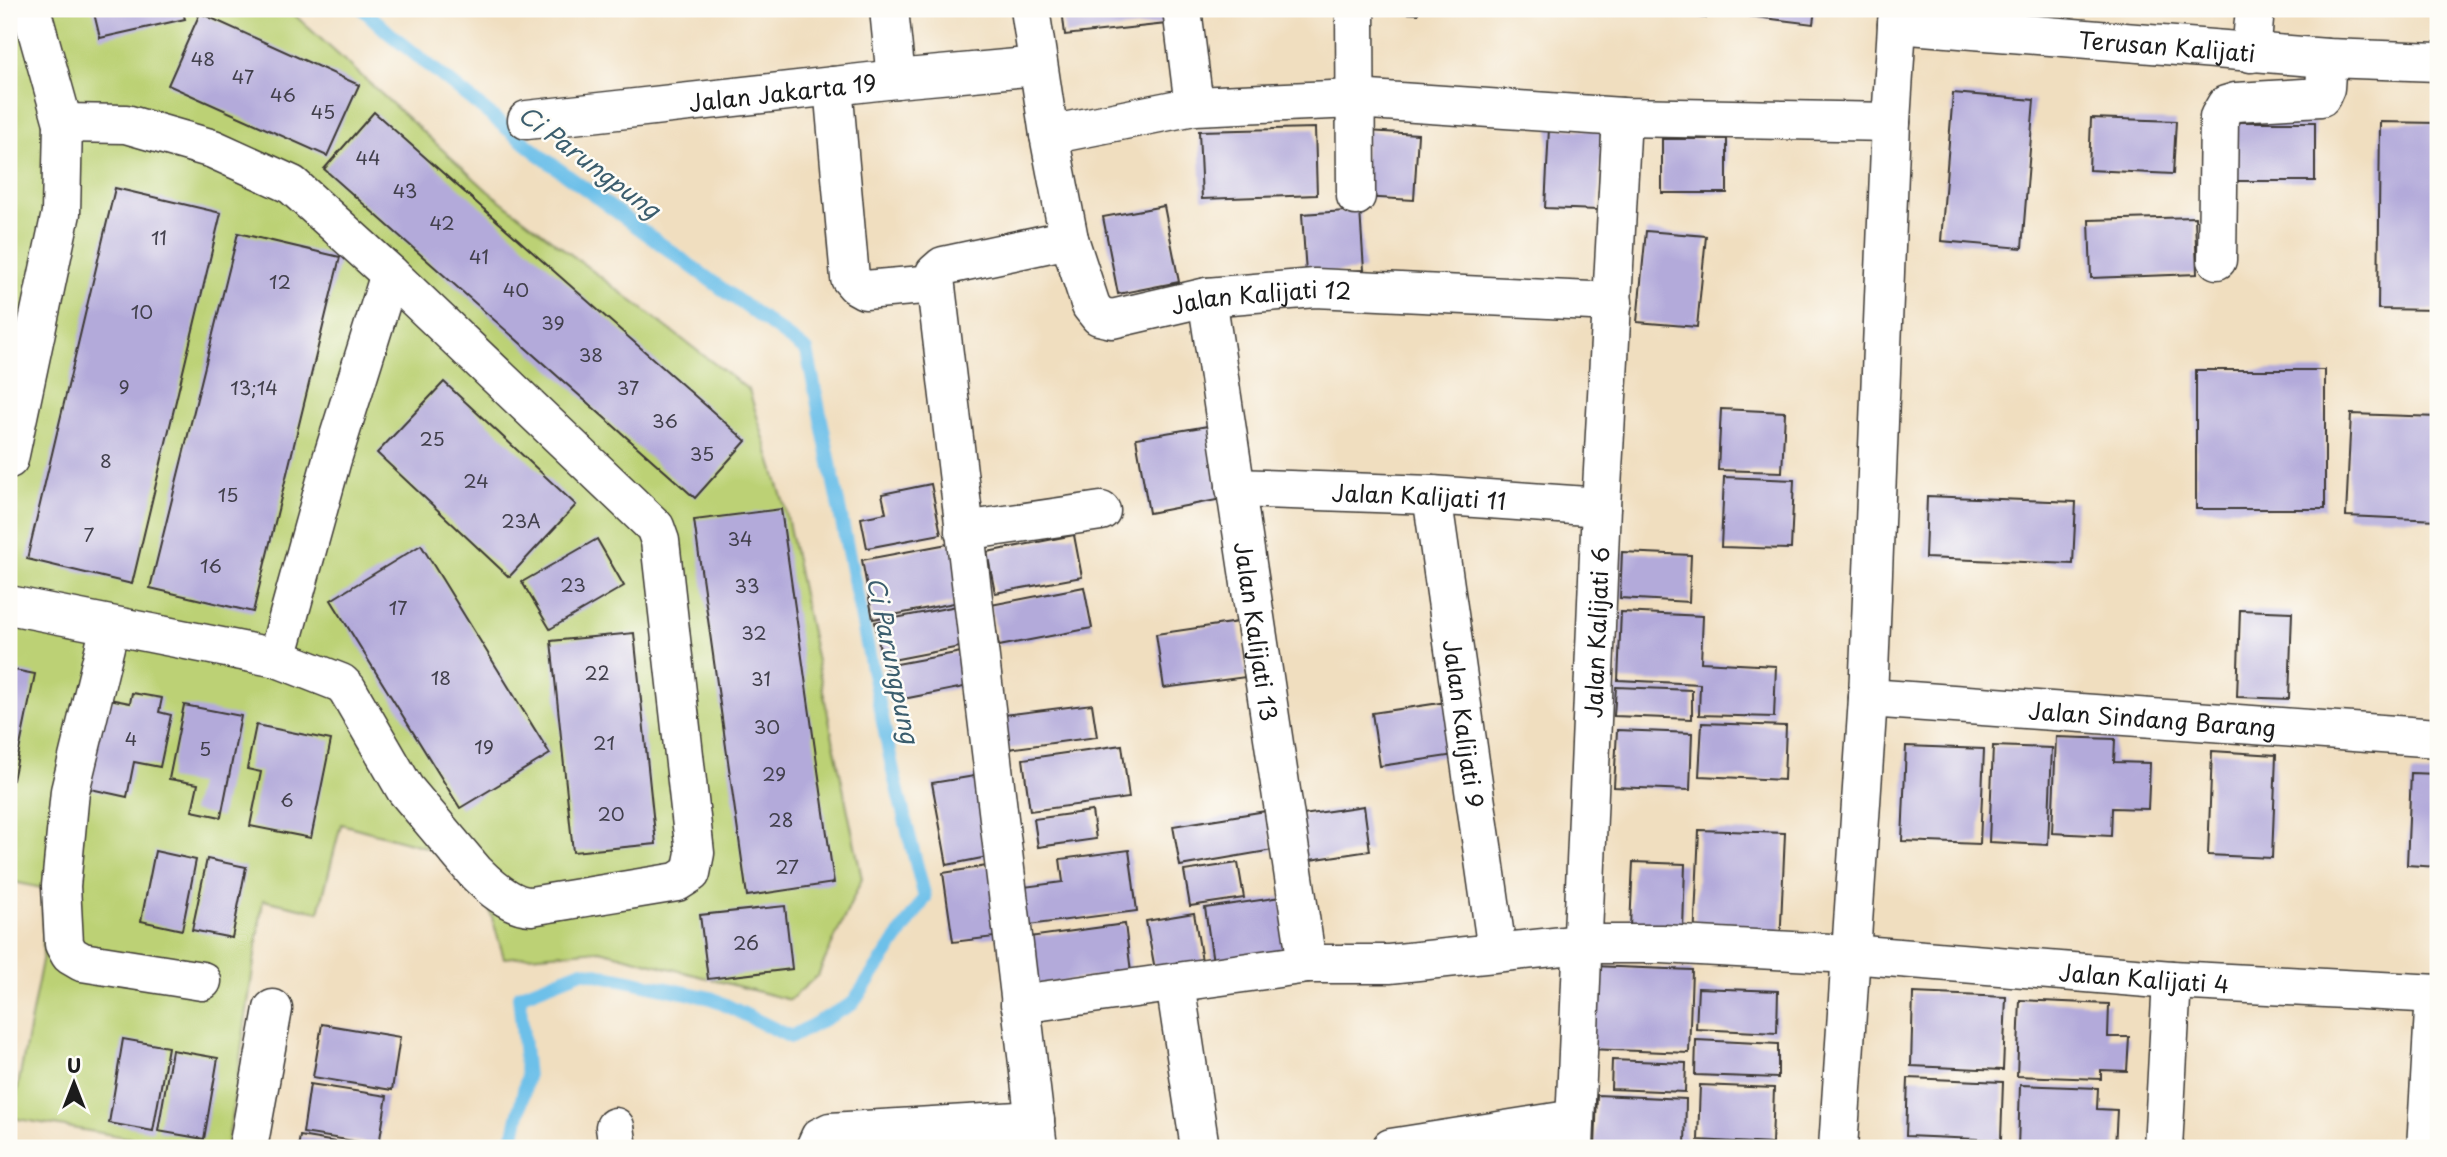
<svg xmlns="http://www.w3.org/2000/svg" width="2447" height="1157" viewBox="0 0 2447 1157" font-family="'Playpen Sans',sans-serif">
<rect width="100%" height="100%" fill="#fdfcf7"/>
<filter id="ink" filterUnits="userSpaceOnUse"><feTurbulence type="fractalNoise" baseFrequency=".0143" numOctaves="2"/><feDisplacementMap in="SourceGraphic" scale="14" xChannelSelector="R" yChannelSelector="G"/><feConvolveMatrix kernelMatrix="1 2 1 2 8 2 1 2 1" color-interpolation-filters="sRGB"/></filter>
<filter id="wash" filterUnits="userSpaceOnUse"><feTurbulence type="fractalNoise" baseFrequency=".00686" numOctaves="4" result="noise"/><feDisplacementMap in="SourceGraphic" scale="28" xChannelSelector="R" yChannelSelector="G"/><feGaussianBlur stdDeviation="1.57" result="paint"/><feColorMatrix in="noise" values="0 0 0 0 0 0 0 0 0 0 0 0 0 0 0 0 0 1.4 0 .05"/><feComposite in="paint" operator="in"/></filter>
<g filter="url(#wash)">
<rect width="100%" height="100%" fill="#f0debf"/>
<polygon fill="#bcd174" stroke="#6c7648" stroke-width="2" points="9,9 288,9 489,192 749,390 785,507 862,879 818,975 790,1000 600,950 504,958 486,897 429,848 341,824 319,912 263,900 227,1148 190,1148 12,1118 43,955 42,888 9,881"/>
<g fill="none" stroke-linecap="round" stroke-linejoin="round">
<polyline stroke="#6dc0e9" stroke-width="14" points="363,9 389,33 546,160 807,351 894,776 925,898 852,1004 791,1037 711,998 582,971 519,996 527,1077 511,1148"/>
</g>
<g id="blocks">
<g fill="#b3aada">
<polygon points="93,9 182,9 185,19 100,38"/>
<polygon points="1062,9 1165,9 1166,24 1065,35"/>
<polygon points="1368,9 1418,9 1418,14 1368,11"/>
<polygon points="1644,9 1707,9 1706,18"/>
<polygon points="1732,9 1815,9 1813,24 1731,14"/>
<polygon points="200,13 359,85 327,156 168,85"/>
<polygon points="1953,93 2034,100 2022,248 1941,241"/>
<polygon points="374,112 746,441 695,498 324,169"/>
<polygon points="2091,118 2176,121 2173,174 2089,170"/>
<rect x="2236" y="122" width="79" height="59"/>
<polygon points="2380,122 2438,123 2438,310 2378,309"/>
<polygon points="1315,128 1317,195 1202,199 1199,131"/>
<polygon points="1549,128 1602,131 1598,210 1545,208"/>
<polygon points="1367,131 1418,134 1414,200 1362,197"/>
<rect x="1662" y="139" width="65" height="54"/>
<polygon points="115,188 221,213 132,584 27,559"/>
<polygon points="1164,206 1179,282 1118,294 1103,217"/>
<polygon points="1360,210 1364,270 1306,274 1302,214"/>
<polygon points="2195,217 2197,274 2091,278 2089,220"/>
<polygon points="1646,231 1706,236 1697,327 1637,322"/>
<polygon points="238,233 340,257 253,612 150,588"/>
<rect x="2196" y="370" width="129" height="139"/>
<polygon points="444,382 576,505 509,577 377,453"/>
<polygon points="1721,409 1785,412 1782,472 1718,470"/>
<polygon points="2351,414 2438,417 2438,520 2346,516"/>
<polygon points="1214,425 1227,498 1149,513 1136,438"/>
<polygon points="1724,477 1794,480 1791,549 1721,547"/>
<polygon points="931,484 941,534 867,548 861,518 886,513 882,494"/>
<polygon points="1927,496 2076,502 2073,564 1925,558"/>
<polygon points="781,509 834,883 747,896 694,520"/>
<polygon points="1074,535 1082,577 995,593 987,552"/>
<polygon points="597,539 624,586 550,629 522,582"/>
<polygon points="953,543 964,601 873,619 862,560"/>
<polygon points="421,545 550,754 460,808 331,600"/>
<polygon points="1622,552 1691,555 1689,602 1620,598"/>
<polygon points="1084,587 1092,628 999,646 991,605"/>
<polygon points="962,605 970,645 882,662 875,622"/>
<polygon points="2240,610 2292,612 2289,699 2237,697"/>
<polygon points="1621,612 1703,616 1701,662 1776,666 1774,717 1699,715 1700,684 1618,680"/>
<polygon points="1238,622 1246,677 1164,688 1156,634"/>
<polygon points="634,633 656,844 573,852 551,641"/>
<polygon points="972,650 979,684 893,701 886,666"/>
<polygon points="9,669 35,674 13,780 9,779"/>
<polygon points="1616,687 1692,690 1692,719 1614,716"/>
<polygon points="132,693 162,698 159,712 171,715 160,767 134,762 127,797 86,788 104,698 130,703"/>
<polygon points="1447,702 1455,755 1380,766 1372,713"/>
<polygon points="1092,704 1097,737 1000,750 996,716"/>
<polygon points="184,705 241,716 221,817 192,811 198,784 169,779"/>
<polygon points="1702,723 1786,726 1784,780 1699,776"/>
<polygon points="256,725 331,740 311,838 250,826 261,772 247,769"/>
<polygon points="1617,730 1692,733 1690,790 1614,787"/>
<polygon points="2056,737 2115,739 2114,762 2150,763 2148,809 2112,808 2111,836 2052,833"/>
<polygon points="1122,745 1129,798 1030,811 1023,759"/>
<polygon points="1906,746 1984,749 1980,844 1902,841"/>
<polygon points="1993,746 2052,748 2048,845 1989,842"/>
<polygon points="2212,751 2276,755 2272,858 2208,855"/>
<polygon points="2411,773 2438,774 2438,867 2407,865"/>
<polygon points="981,775 997,855 947,865 932,783"/>
<polygon points="1364,806 1370,851 1303,861 1296,816"/>
<polygon points="1092,811 1096,839 1038,847 1034,819"/>
<polygon points="1266,811 1273,850 1180,866 1173,826"/>
<polygon points="1699,830 1785,833 1780,946 1694,942"/>
<polygon points="1129,850 1137,911 1021,926 1016,888 1063,882 1060,859"/>
<polygon points="155,851 196,860 182,930 141,921"/>
<polygon points="207,859 246,867 232,938 192,930"/>
<polygon points="1633,862 1685,864 1683,930 1630,927"/>
<polygon points="1238,863 1244,898 1190,906 1184,871"/>
<polygon points="993,865 1003,936 953,942 943,873"/>
<polygon points="1281,897 1289,951 1213,962 1205,908"/>
<polygon points="785,906 792,969 708,979 700,915"/>
<polygon points="1194,913 1203,967 1156,975 1146,921"/>
<polygon points="1125,924 1131,972 1035,985 1029,937"/>
<polygon points="1593,966 1692,970 1689,1053 1589,1049"/>
<polygon points="1698,988 1778,991 1777,1033 1696,1029"/>
<polygon points="1913,993 2006,997 2003,1070 1911,1066"/>
<polygon points="2020,1000 2109,1004 2108,1037 2129,1037 2127,1071 2101,1070 2101,1079 2017,1076"/>
<polygon points="322,1024 400,1037 392,1090 313,1077"/>
<polygon points="123,1039 168,1047 153,1131 109,1123"/>
<polygon points="1696,1040 1778,1044 1778,1078 1695,1075"/>
<polygon points="172,1050 218,1058 204,1139 158,1131"/>
<polygon points="1612,1060 1686,1063 1685,1092 1611,1089"/>
<polygon points="1908,1078 2003,1082 2001,1140 1906,1136"/>
<polygon points="310,1084 387,1096 379,1145 303,1133"/>
<polygon points="1700,1085 1774,1088 1772,1144 1698,1140"/>
<polygon points="2020,1085 2098,1088 2097,1109 2117,1110 2115,1148 2018,1148"/>
<polygon points="1597,1095 1686,1099 1685,1148 1595,1148"/>
<polygon points="300,1136 366,1147 366,1148 298,1148"/>
</g>
</g>
</g>
<g filter="url(#ink)">
<use href="#blocks" fill-opacity="0" stroke="#3c3934" stroke-width="2"/>
<g fill="none" stroke-linecap="round" stroke-linejoin="round">
<g stroke="#3c3934" stroke-width="41">
<g id="minor">
<polyline points="889,9 896,79"/>
<polyline points="1030,9 1049,135 1194,106 1355,99 1622,117 1891,122"/>
<polyline points="1182,9 1194,106"/>
<polyline points="1355,9 1356,196"/>
<path id="s1" d="M1897 24 2327 58 2438 62"/>
<polyline points="2251,53 2255,9"/>
<polyline points="833,86 850,278 856,285 865,290 935,284"/>
<path id="s2" d="M527 120 896 79 1038 66"/>
<path id="s3" d="M1049 135 1069 239 1091 306 1099 316 1112 319 1207 297 1315 288 1613 302"/>
<polyline points="2217,260 2219,117 2226,105 2236,102 2321,97 2325,88 2327,58"/>
<path id="s4" d="M1207 297 1307 964"/>
<polyline points="9,459 61,213 63,123 31,9"/>
<path id="s5" d="M1235 488 1432 495 1601 507"/>
<path id="s6" d="M1432 495 1497 951"/>
<polyline points="964,531 1101,511"/>
<path d="M9 605 277 658 341 683 347 689 405 789 475 872C489 886 511 906 531 906L677 882 691 873 695 853 660 541 655 527 390 274 292 185 213 149 126 124 63 123"/>
<polyline points="110,626 70,791 61,886 64,944 70,955 82,962 202,981"/>
<polyline points="277,658 332,459 390,274"/>
<path id="s7" d="M1868 698 2438 738"/>
<polyline points="1175,983 1200,1148"/>
<path id="s8" d="M1020 1004 1307 964H1389L1582 944H1662L1850 954 2172 980 2438 994"/>
<polyline points="615,1127 618,1148"/>
<polyline points="248,1148 273,1009"/>
<polyline points="815,1148 820,1137 830,1132 1035,1120"/>
<polyline points="1038,1148 935,278 935,273 943,266 1069,239"/>
<polyline points="1391,1148 1575,1119"/>
<path id="s9" d="M1574 1148 1601 507 1622 117"/>
<polyline points="1838,1148 1868,698 1891,122 1898,9"/>
<polyline points="2163,1148 2172,980"/>
<polyline points="2426,1148 2435,994"/>
</g>
</g>
<use href="#minor" stroke="#fff" stroke-width="38"/>
</g>
</g>
<g text-anchor="middle" dominant-baseline="central" stroke-width="5" stroke-linejoin="round" paint-order="stroke">
<g font-size="19" fill="#42404c">
<text x="203" y="58">48</text>
<text x="243" y="76">47</text>
<text x="283" y="94">46</text>
<text x="323" y="111">45</text>
<text x="368" y="157">44</text>
<text x="405" y="190">43</text>
<text x="442" y="222">42</text>
<text x="159" y="237">11</text>
<text x="479" y="256">41</text>
<text x="280" y="281">12</text>
<text x="516" y="289">40</text>
<text x="142" y="311">10</text>
<text x="553" y="322">39</text>
<text x="591" y="354">38</text>
<text x="124" y="386">9</text>
<text x="254" y="387">13;14</text>
<text x="628" y="387">37</text>
<text x="665" y="420">36</text>
<text x="432" y="438">25</text>
<text x="702" y="453">35</text>
<text x="106" y="460">8</text>
<text x="476" y="480">24</text>
<text x="228" y="494">15</text>
<text x="521" y="520">23A</text>
<text x="89" y="534">7</text>
<text x="740" y="538">34</text>
<text x="211" y="565">16</text>
<text x="573" y="584">23</text>
<text x="747" y="585">33</text>
<text x="398" y="607">17</text>
<text x="754" y="632">32</text>
<text x="597" y="672">22</text>
<text x="441" y="677">18</text>
<text x="761" y="678">31</text>
<text x="767" y="726">30</text>
<text x="131" y="738">4</text>
<text x="604" y="742">21</text>
<text x="484" y="746">19</text>
<text x="205" y="748">5</text>
<text x="774" y="773">29</text>
<text x="287" y="799">6</text>
<text x="611" y="813">20</text>
<text x="781" y="819">28</text>
<text x="787" y="866">27</text>
<text x="746" y="942">26</text>
</g>
<g font-size="23" fill="#1c1c1c" stroke="#fdfcf7">
<text stroke="none"><textPath href="#s1" startOffset="271">Terusan Kalijati</textPath></text>
<text stroke="none"><textPath href="#s2" startOffset="257">Jalan Jakarta 19</textPath></text>
<text stroke="none"><textPath href="#s3" startOffset="354">Jalan Kalijati 12</textPath></text>
<text stroke="none"><textPath href="#s5" startOffset="184">Jalan Kalijati 11</textPath></text>
<text stroke="none"><textPath href="#s4" startOffset="338">Jalan Kalijati 13</textPath></text>
<text stroke="none"><textPath href="#s9" startOffset="516">Jalan Kalijati 6</textPath></text>
<text stroke="none"><textPath href="#s7" startOffset="285">Jalan Sindang Barang</textPath></text>
<text stroke="none"><textPath href="#s6" startOffset="231">Jalan Kalijati 9</textPath></text>
<text stroke="none"><textPath href="#s8" startOffset="1129">Jalan Kalijati 4</textPath></text>
</g>
<g font-size="24" font-style="italic" fill="#3c5e6e" stroke="#fdfcf7">
<text transform="translate(590 161) rotate(37)">Ci Parungpung</text>
<text transform="translate(894 660) rotate(78)">Ci Parungpung</text>
</g>
</g>
<rect width="2447" height="1157" fill="none" stroke="#fdfcf7" stroke-width="35"/>
<g transform="translate(74 1083)" stroke="#fdfcf7" stroke-width="5" paint-order="stroke">
<path d="M0-5L12 26L0 18L-12 26Z" fill="#1c1c1c"/>
<text y="-10" font-size="19" font-weight="bold" text-anchor="middle" fill="#1c1c1c">U</text>
</g>
</svg>
